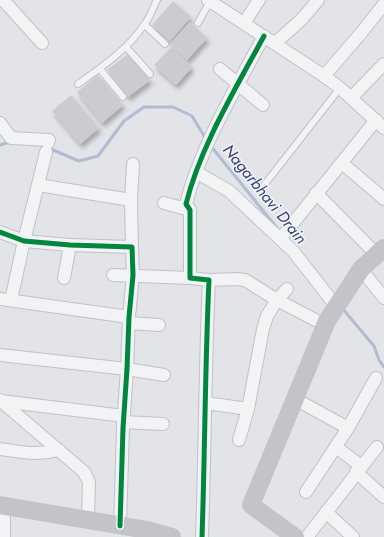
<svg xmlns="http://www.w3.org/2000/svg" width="384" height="537" viewBox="0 0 384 537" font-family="Jost,sans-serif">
<defs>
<filter id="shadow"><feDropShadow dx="2.5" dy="4.5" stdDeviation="2" flood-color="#0004"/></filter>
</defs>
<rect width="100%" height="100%" fill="#e3e4e8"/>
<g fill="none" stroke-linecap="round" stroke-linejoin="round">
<g stroke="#b2bbd2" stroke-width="3">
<polyline points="39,144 79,161 98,156 124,121 144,107 173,107 192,116 206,139"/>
<polyline points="0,145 10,142"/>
<polyline points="210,145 277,228"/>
<polyline points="342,308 374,346 379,360 384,367"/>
</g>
</g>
<g fill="#cbcbd0" filter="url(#shadow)">
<polygon points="173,1 191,17 170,41 152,25"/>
<polygon points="190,22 207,38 187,60 170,44"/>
<polygon points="171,47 192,67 176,85 154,65"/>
<polygon points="129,53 150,80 128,97 107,70"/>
<polygon points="98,75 123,105 102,123 77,92"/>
<polygon points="71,95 99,128 80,144 52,111"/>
</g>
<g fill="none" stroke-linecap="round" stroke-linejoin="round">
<g stroke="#c0c1c6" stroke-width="8">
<g id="lane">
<polyline points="198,23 210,1"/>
<polyline points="145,25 165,44"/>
<polyline points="126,47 150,74"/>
<polyline points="100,69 123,97"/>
<path d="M78 84C102 67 127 50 144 25 150 18 153 8 157 0"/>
<polyline points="265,184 340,88"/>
</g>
</g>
<g stroke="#c0c1c6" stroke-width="14">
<g id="street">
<polyline points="3,0 42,43"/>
<polyline points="208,0 324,76 340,88 384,128"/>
<polyline points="244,23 259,0"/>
<polyline points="275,43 302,19 318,0"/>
<polyline points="220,69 263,105"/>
<polyline points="324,76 362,32 384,4"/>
<polyline points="351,98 384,64"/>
<polyline points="0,123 11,138 49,140 48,143"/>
<polyline points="342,163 384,199"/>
<polyline points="196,172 229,191 293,251 336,306"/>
<polyline points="38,185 131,200 132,247"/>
<polyline points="316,193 377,255"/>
<polyline points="131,200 133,164"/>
<polyline points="164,203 190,210"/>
<polyline points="0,232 24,241 70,245 132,247 133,275 129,317 127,369 123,428 120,526"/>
<polyline points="281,238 376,120"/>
<polyline points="361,269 384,298"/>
<polyline points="113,275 190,278"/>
<polyline points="64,278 70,245"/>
<polyline points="209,280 237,279 245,280 277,300 325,325"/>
<polyline points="0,299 129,317"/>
<polyline points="11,300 24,241 46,152"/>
<polyline points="129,323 159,325"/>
<polyline points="0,355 127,369 164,375"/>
<polyline points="295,399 348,428"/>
<polyline points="0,400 84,472 89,482 88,520"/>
<polyline points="1,401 124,416"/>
<polyline points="206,403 248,409"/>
<polyline points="123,422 163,424"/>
<polyline points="239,440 248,409 263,329 267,316 277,300 287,289"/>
<polyline points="336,447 361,466"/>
<path d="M0 449C23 452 36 456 59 450"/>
<polyline points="356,472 384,497"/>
<polyline points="306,492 348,428 376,378"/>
<polyline points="326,512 353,537"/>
<polyline points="4,537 4,506"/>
<path d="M202 537C205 451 205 365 209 280L190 278V210L186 204C200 147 236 88 264 36"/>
<polyline points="307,537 377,447"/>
</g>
</g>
<use href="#lane" stroke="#f2f3f5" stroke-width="6"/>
<use href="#street" stroke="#f2f3f5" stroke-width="12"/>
<g stroke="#c3c4ca" stroke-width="18">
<polyline points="0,505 147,530 172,537"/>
<polyline points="295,537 251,505 327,321 361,269 384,248"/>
</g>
<g stroke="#f1f2f7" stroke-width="8">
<g id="cycleway">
<polyline points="0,232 24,241 70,245 132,247 133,275 129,317 127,369 123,428 120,526"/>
<path d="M202 537C205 451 205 365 209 280L190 278V210L186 204C200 147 236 88 264 36"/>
</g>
</g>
<use href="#cycleway" stroke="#00873e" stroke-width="5"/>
</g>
<g text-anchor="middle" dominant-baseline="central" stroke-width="3.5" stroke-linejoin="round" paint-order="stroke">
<g font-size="16" font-style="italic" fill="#344375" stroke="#f1f2f7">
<text transform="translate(265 194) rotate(51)">Nagarbhavi Drain</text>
</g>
</g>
</svg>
